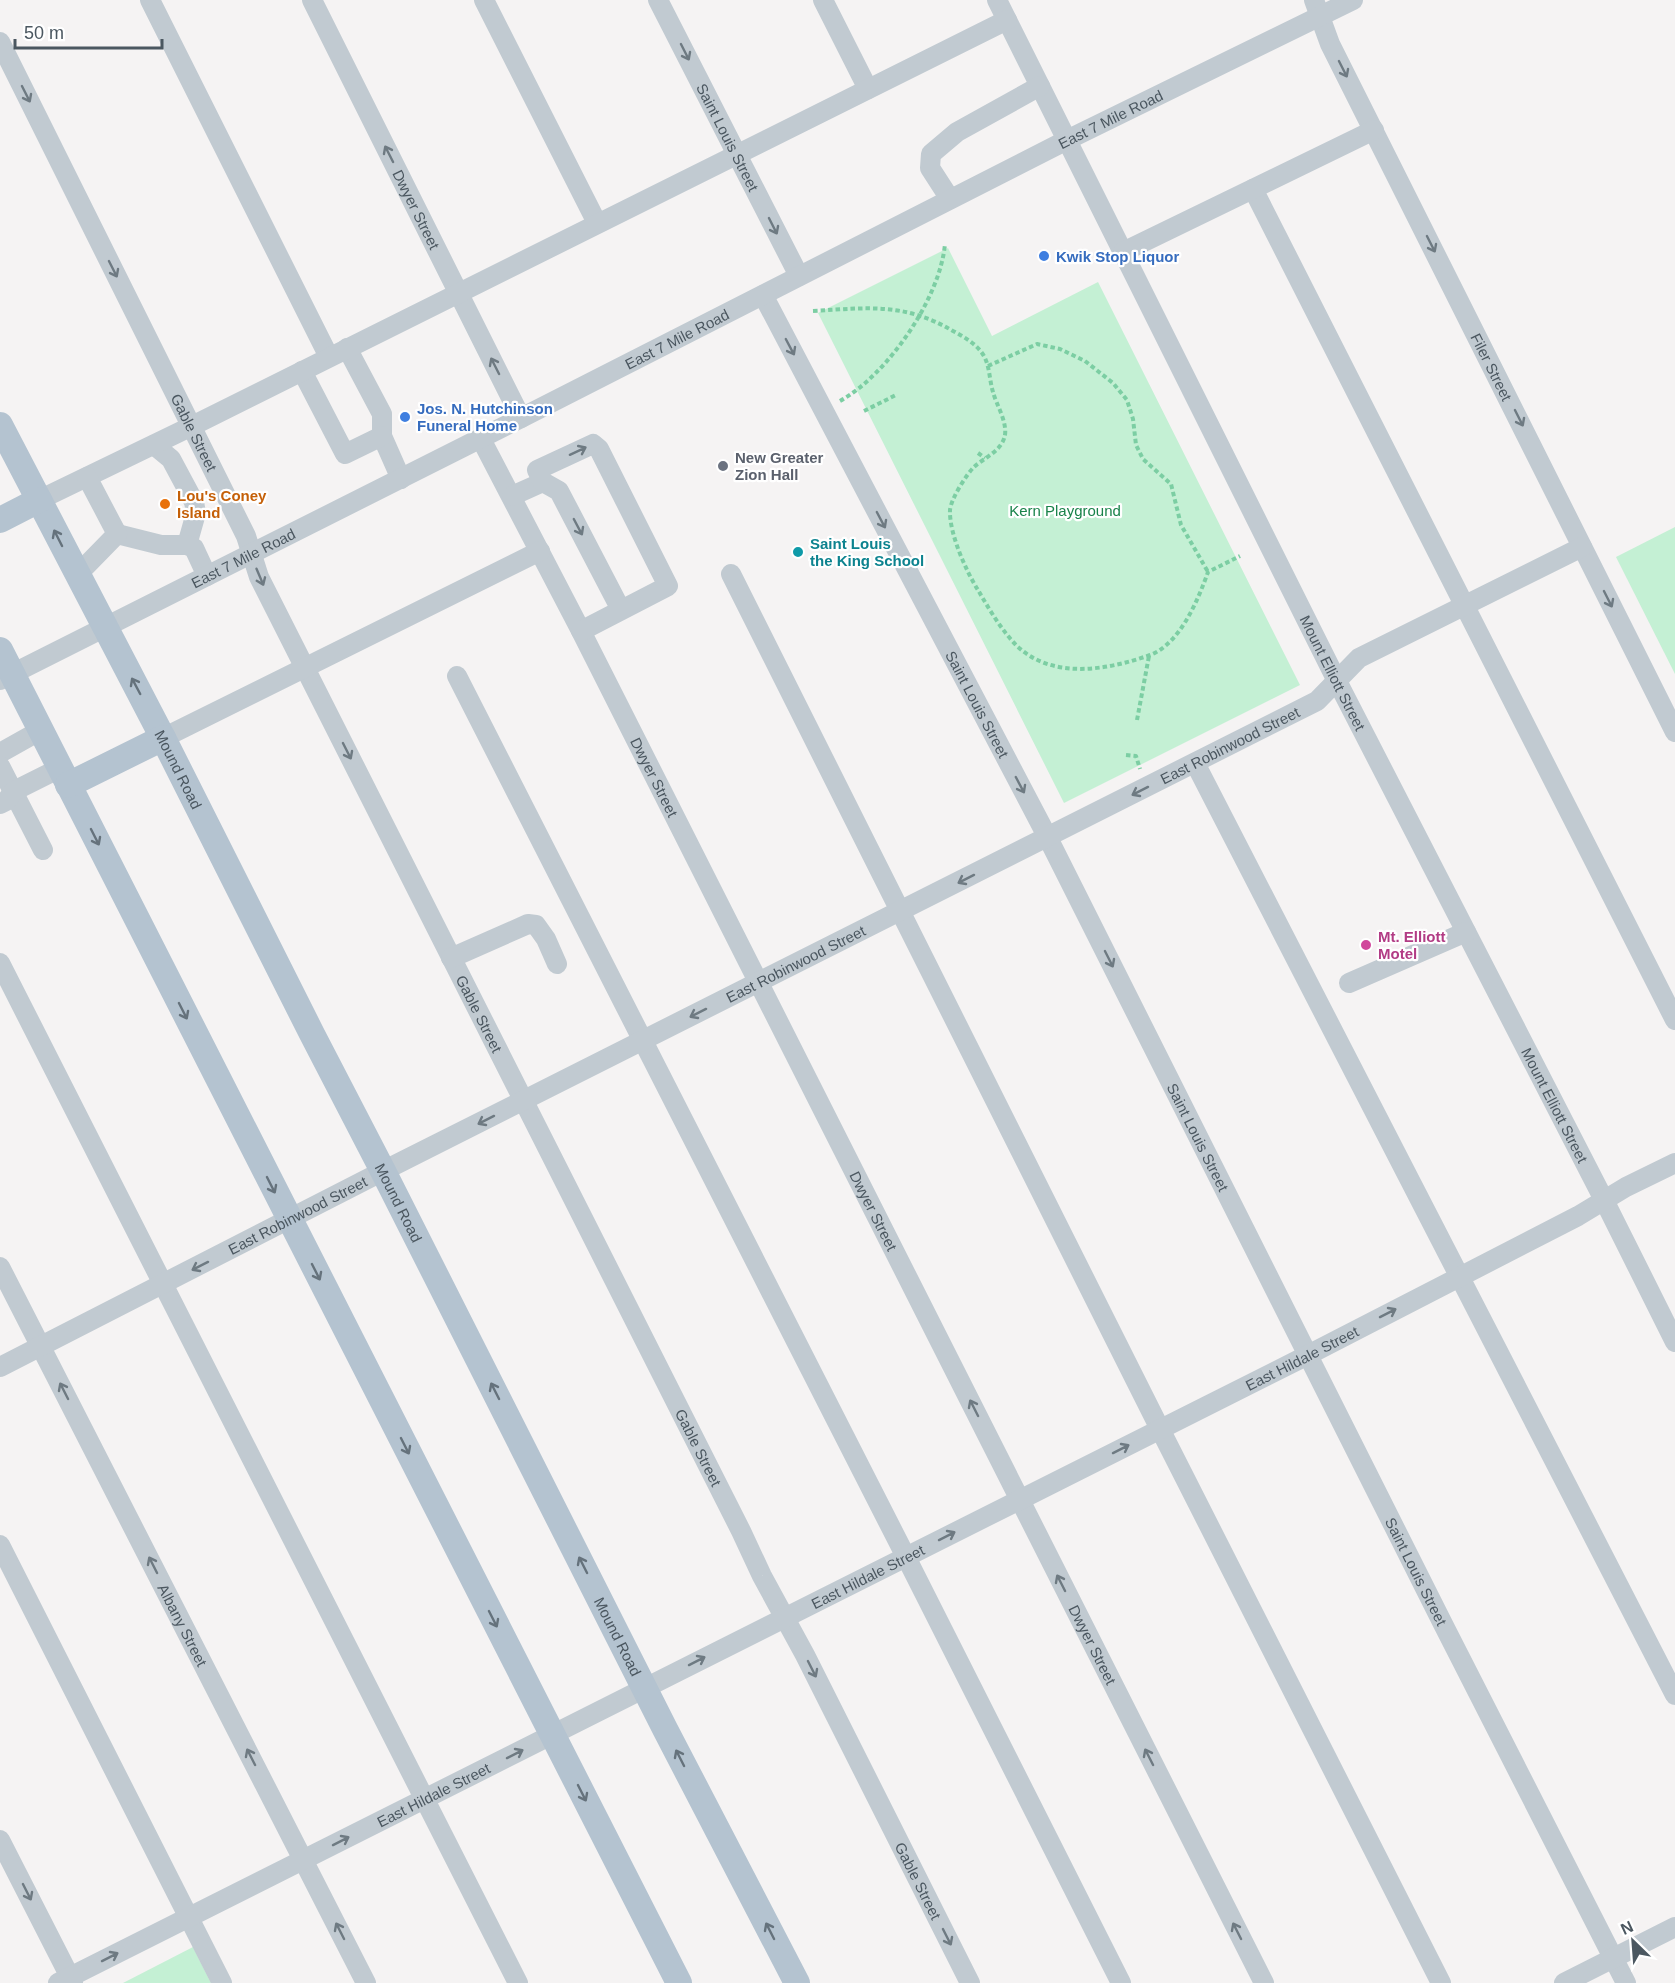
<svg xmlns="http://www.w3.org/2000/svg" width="1675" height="1983" viewBox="0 0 1675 1983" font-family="Arial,sans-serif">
<rect width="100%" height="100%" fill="#f5f3f3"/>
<g fill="#c4f0d4">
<polygon points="948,248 992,336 1098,282 1300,685 1064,803 818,313"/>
<polygon points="1675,527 1675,674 1616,557"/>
<polygon points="193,1947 211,1983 123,1983"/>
</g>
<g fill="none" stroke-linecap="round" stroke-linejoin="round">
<g stroke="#7ccea3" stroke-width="4" stroke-dasharray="4.5 3" stroke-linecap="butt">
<path d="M813 311C867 308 904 302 953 331 964 337 975 343 982 353 990 364 989 379 993 392 996 404 1007 421 1005 435 1002 451 985 457 974 467 966 475 951 499 950 510 949 533 966 571 978 590 989 609 1002 631 1017 646 1053 680 1108 670 1150 655 1180 644 1198 600 1208 572L1240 556"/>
<polyline points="988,366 1037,344 1060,349 1085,361 1113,383 1127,400 1133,419 1136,445 1143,459 1171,484 1181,525 1208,572"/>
<path d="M840 401C887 375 940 299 945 244"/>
<polyline points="864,411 896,395"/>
<polyline points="978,453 985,458"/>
<polyline points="1137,720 1149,656"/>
<polyline points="1126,755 1136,756 1140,769"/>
</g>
<g stroke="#c1cad1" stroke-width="20">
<polyline points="150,0 329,357"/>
<path id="s1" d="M312 0 521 418"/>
<polyline points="484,0 597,223"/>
<path id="s2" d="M658 0 799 276"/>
<polyline points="823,0 868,89"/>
<path id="s3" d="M997 0 1337 681 1604 1200 1675 1342"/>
<path id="s4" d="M1314 0 1330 44 1675 732"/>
<path id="s5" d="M0 42 246 536 259 577 741 1531 762 1576 805 1655 970 1983"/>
<polyline points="1253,189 1675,1020"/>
<polyline points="950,199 930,168 931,154 957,132 1040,86"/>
<polyline points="1123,252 1374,130"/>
<path id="s6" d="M763 295 1048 838 1443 1624 1626 1983"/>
<polyline points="347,348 382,414 382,436 401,479"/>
<polyline points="302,371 345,454 382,436"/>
<path id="s7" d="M481 439 581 631 1264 1983"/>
<polyline points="154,445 171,459 194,502 196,513 187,545"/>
<polyline points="512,496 543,482"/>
<polyline points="39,500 192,426 1007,20"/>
<polyline points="117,534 161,545 187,545 194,548 207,576"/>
<polyline points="731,574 1160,1429 1441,1983"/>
<polyline points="77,575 117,534 87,477"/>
<polyline points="581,631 668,586 599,449 593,444 537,470 543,482 559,491 621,610"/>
<polyline points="457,676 906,1557 1121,1983"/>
<path id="s8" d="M0 680 521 418 1067 140 1353 0"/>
<polyline points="163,738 540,551"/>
<polyline points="0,753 41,730"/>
<polyline points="1195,763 1675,1695"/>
<polyline points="0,766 43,850"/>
<polyline points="0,804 6,801 14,791 60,768"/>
<polyline points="451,958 528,924 536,925 546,939 557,964"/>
<polyline points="0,963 518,1983"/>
<polyline points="1349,983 1466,932"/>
<path id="s9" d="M0 1267 366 1983"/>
<path id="s10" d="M0 1367 383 1171 1317 701 1359 658 1582 547"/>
<polyline points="0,1545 222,1983"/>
<polyline points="0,1840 73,1983"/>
<path id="s11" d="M58 1983 1308 1355 1578 1216 1626 1187 1675 1163"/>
<polyline points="1564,1983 1675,1927"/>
</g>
<g stroke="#b4c3d0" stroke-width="26">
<path id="s12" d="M0 425 163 738 312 1034 383 1171 665 1729 797 1983"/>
<polyline points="0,520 39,500"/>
<polyline points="0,650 679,1983"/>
<polyline points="68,785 163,738"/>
</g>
</g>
<defs><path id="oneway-shaft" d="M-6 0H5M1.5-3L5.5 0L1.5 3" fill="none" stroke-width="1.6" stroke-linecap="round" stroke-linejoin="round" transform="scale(1.5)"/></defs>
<g stroke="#6e7a82">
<use href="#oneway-shaft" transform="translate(685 52) rotate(63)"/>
<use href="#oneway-shaft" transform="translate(1343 69) rotate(63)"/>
<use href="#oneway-shaft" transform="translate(26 94) rotate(63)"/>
<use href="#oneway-shaft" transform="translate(389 154) rotate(-117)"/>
<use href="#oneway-shaft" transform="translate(773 226) rotate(63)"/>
<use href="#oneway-shaft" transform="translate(1431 244) rotate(63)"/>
<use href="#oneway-shaft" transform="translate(113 269) rotate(63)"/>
<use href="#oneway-shaft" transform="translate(790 347) rotate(62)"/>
<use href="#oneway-shaft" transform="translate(495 366) rotate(-117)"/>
<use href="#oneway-shaft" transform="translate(1519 418) rotate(63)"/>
<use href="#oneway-shaft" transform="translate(578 451) rotate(-25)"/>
<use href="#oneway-shaft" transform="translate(881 520) rotate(62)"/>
<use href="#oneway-shaft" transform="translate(578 527) rotate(62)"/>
<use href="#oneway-shaft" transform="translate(260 577) rotate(67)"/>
<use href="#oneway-shaft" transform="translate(1608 599) rotate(63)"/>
<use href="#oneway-shaft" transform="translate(347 751) rotate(63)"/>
<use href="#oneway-shaft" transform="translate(1020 785) rotate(62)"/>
<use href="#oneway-shaft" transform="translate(1140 791) rotate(153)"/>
<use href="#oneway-shaft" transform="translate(966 879) rotate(153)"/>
<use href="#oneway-shaft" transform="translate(1109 959) rotate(63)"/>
<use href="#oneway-shaft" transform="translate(698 1013) rotate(153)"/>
<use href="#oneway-shaft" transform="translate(486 1120) rotate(153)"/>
<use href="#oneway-shaft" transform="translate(200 1266) rotate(153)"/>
<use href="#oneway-shaft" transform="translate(1388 1313) rotate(-27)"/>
<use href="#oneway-shaft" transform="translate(64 1391) rotate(-117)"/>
<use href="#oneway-shaft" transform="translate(974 1408) rotate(-117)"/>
<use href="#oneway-shaft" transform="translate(1121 1449) rotate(-27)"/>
<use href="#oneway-shaft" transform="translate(947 1536) rotate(-27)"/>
<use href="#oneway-shaft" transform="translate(153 1565) rotate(-117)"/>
<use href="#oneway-shaft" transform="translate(1061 1583) rotate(-117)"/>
<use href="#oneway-shaft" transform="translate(697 1661) rotate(-27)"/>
<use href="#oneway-shaft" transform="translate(812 1669) rotate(63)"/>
<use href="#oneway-shaft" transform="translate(515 1754) rotate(-27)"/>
<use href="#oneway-shaft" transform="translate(251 1757) rotate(-117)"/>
<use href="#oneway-shaft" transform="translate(1149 1757) rotate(-117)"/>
<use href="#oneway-shaft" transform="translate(341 1841) rotate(-27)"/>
<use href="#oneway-shaft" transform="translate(27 1892) rotate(63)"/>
<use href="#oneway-shaft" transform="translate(340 1931) rotate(-117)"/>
<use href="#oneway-shaft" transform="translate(1237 1931) rotate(-117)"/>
<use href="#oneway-shaft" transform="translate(947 1937) rotate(63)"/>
<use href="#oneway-shaft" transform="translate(110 1957) rotate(-27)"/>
</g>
<g stroke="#65727c">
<use href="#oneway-shaft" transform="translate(58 538) rotate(-117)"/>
<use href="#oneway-shaft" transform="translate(136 686) rotate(-118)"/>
<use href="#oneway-shaft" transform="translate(95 837) rotate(63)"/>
<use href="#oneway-shaft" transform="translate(183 1011) rotate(63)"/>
<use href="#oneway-shaft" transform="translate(271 1185) rotate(63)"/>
<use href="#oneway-shaft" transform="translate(316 1272) rotate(63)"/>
<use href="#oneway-shaft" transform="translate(495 1391) rotate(-117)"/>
<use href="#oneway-shaft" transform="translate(405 1446) rotate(63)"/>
<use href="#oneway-shaft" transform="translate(583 1565) rotate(-117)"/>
<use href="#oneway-shaft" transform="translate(493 1619) rotate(63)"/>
<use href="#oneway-shaft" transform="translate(680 1758) rotate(-117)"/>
<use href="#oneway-shaft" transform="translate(582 1793) rotate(63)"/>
<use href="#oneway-shaft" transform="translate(770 1931) rotate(-117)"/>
</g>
<g fill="#3f7fe0" stroke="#fff" stroke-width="2">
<circle cx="1044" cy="256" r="6"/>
<circle cx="405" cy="417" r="6"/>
</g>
<circle fill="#6b7280" stroke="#fff" stroke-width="2" cx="723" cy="466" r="6"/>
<circle fill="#e8710a" stroke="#fff" stroke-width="2" cx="165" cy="504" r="6"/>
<circle fill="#0f9aa8" stroke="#fff" stroke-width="2" cx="798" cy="552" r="6"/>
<circle fill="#d1479c" stroke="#fff" stroke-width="2" cx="1366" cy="945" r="6"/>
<g text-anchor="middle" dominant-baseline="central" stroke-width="4.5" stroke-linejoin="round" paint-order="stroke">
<g font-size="15" fill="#4b5760" stroke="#fff">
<text stroke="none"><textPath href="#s8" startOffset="1244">East 7 Mile Road</textPath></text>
<text stroke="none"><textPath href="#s2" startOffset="154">Saint Louis Street</textPath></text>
<text stroke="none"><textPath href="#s1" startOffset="234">Dwyer Street</textPath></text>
<text stroke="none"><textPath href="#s8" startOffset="758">East 7 Mile Road</textPath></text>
<text stroke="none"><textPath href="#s4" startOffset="408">Filer Street</textPath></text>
<text stroke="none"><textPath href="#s5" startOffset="436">Gable Street</textPath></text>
<text stroke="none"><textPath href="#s8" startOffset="272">East 7 Mile Road</textPath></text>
<text stroke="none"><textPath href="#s3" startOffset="752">Mount Elliott Street</textPath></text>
<text stroke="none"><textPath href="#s6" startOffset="462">Saint Louis Street</textPath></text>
<text stroke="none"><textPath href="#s10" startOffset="1378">East Robinwood Street</textPath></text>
<text stroke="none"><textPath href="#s12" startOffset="388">Mound Road</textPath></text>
<text stroke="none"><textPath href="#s7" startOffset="380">Dwyer Street</textPath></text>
<text stroke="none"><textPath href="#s10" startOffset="892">East Robinwood Street</textPath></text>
<text stroke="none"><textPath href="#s5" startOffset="1084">Gable Street</textPath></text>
<text stroke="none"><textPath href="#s3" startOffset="1238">Mount Elliott Street</textPath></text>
<text stroke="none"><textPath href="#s6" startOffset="948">Saint Louis Street</textPath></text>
<text stroke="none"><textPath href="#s12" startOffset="874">Mound Road</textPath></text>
<text stroke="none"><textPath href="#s7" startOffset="866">Dwyer Street</textPath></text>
<text stroke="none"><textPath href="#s10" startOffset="334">East Robinwood Street</textPath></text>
<text stroke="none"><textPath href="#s11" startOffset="1392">East Hildale Street</textPath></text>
<text stroke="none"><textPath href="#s5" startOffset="1570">Gable Street</textPath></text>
<text stroke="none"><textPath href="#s6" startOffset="1434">Saint Louis Street</textPath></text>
<text stroke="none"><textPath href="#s11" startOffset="906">East Hildale Street</textPath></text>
<text stroke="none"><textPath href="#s9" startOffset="402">Albany Street</textPath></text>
<text stroke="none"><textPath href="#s12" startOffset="1360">Mound Road</textPath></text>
<text stroke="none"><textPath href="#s7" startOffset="1352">Dwyer Street</textPath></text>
<text stroke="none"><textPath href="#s11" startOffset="420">East Hildale Street</textPath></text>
<text stroke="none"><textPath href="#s5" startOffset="2056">Gable Street</textPath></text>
</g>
<g font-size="15" font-weight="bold" fill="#366cbe" stroke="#fff" text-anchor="start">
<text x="1056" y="256">Kwik Stop Liquor</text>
<text x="417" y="408">Jos. N. Hutchinson<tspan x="417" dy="17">Funeral Home</tspan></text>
</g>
<g font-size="15" font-weight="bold" fill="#5b616d" stroke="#fff" text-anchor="start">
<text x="735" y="457">New Greater<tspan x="735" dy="17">Zion Hall</tspan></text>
</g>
<g font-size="15" font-weight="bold" fill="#c56008" stroke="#fff" text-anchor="start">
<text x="177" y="495">Lou's Coney<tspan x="177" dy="17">Island</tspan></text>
</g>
<g font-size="15" fill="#1a834b" stroke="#fff">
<text x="1065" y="510">Kern Playground</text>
</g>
<g font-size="15" font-weight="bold" fill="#0d838f" stroke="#fff" text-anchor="start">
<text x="810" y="543">Saint Louis<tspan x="810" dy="17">the King School</tspan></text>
</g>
<g font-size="15" font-weight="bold" fill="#b23c85" stroke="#fff" text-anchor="start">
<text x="1378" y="936">Mt. Elliott<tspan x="1378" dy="17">Motel</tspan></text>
</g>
</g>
<g transform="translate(1633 1941) rotate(335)" stroke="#ffffff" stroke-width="4.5" paint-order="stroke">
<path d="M0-4.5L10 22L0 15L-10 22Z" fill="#4b5760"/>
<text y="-9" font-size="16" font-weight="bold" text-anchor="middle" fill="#4b5760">N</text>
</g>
<path d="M15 39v9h147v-9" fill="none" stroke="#4b5760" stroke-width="3"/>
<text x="24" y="39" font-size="18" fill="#4b5760" stroke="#ffffff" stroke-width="4.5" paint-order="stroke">50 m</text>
</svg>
